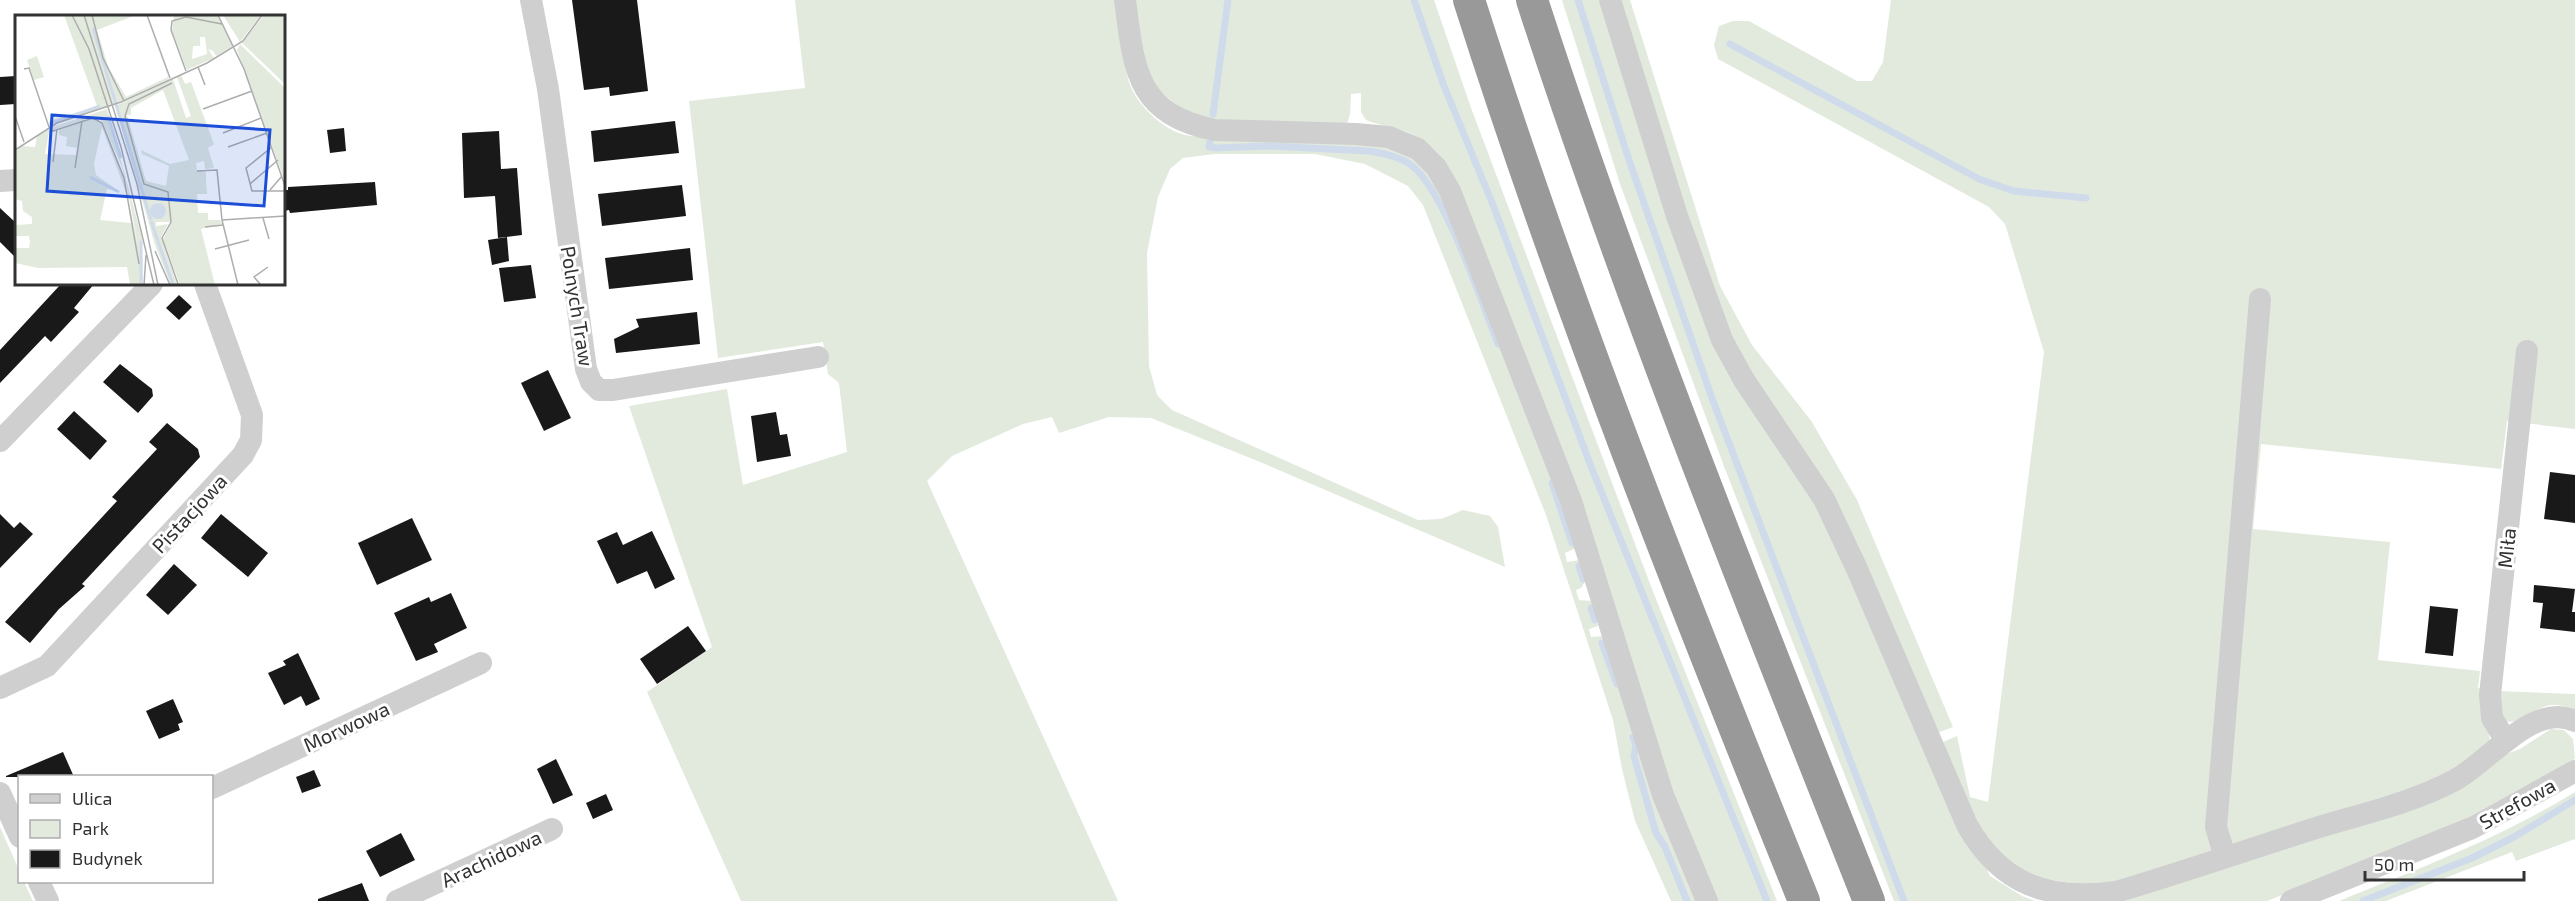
<svg xmlns="http://www.w3.org/2000/svg" width="2575" height="901" viewBox="0 0 2575 901" font-family="'Exo 2',sans-serif">
<rect width="100%" height="100%" fill="#fff"/>
<g fill="#e2eade">
<path d="M795 0H1117L1127 70C1126 98 1172 143 1201 135L1379 143 1407 154 1431 174 1470 252 1576 548 1565 553 1567 562 1580 560 1587 579 1581 588 1576 590 1579 600 1591 601 1598 626 1589 629 1591 637 1603 636 1700 901H1671L1635 821 1622 769 1613 720 1546 515 1423 205 1408 186 1365 164 1315 154H1214L1183 158 1170 169 1158 197 1147 253 1149 366 1157 395 1172 410 1418 520 1441 519 1463 510 1490 516 1498 527 1505 567 1265 464 1151 418 1109 417 1059 433 1052 417 1023 424 952 456 927 481 1118 901H741L647 692 712 647 629 406 727 389 743 485 847 452 839 383 828 374 823 342 718 358 689 101 805 88Z"/>
<path d="M1128 0H1434L1470 105 1652 589 1777 901H1714L1689 846 1455 185C1453 161 1425 138 1402 130 1390 126 1377 125 1366 120L1361 112V93L1351 94 1350 114 1347 124 1271 127 1191 117 1149 82Z"/>
<polygon points="1562,0 1604,0 1669,213 1801,474 1990,876 2022,896 2035,901 1894,901 1725,469 1620,184"/>
<polygon points="1617,0 1630,0 1720,286 1752,345 1812,422 1857,500 1953,727 1937,733 1828,486 1728,337"/>
<polygon points="1891,0 2575,0 2575,429 2507,421 2501,469 2261,444 2253,529 2390,542 2378,660 2480,671 2478,688 2482,689 2490,741 2440,781 2217,849 2105,888 2023,876 1978,833 1943,742 1957,736 1970,797 1988,802 2044,352 2005,224 1989,207 1718,59 1714,45 1719,26 1733,21 1749,21 1857,81 1872,81 1883,62"/>
<path d="M2498 691 2575 694V709C2567 707 2559 704 2551 705 2533 707 2520 728 2503 720Z"/>
<polygon points="2551,729 2564,730 2573,739 2575,758 2569,764 2442,832 2267,901 2104,901 2520,749"/>
<polygon points="2575,780 2575,784 2475,839 2320,901"/>
<path d="M2575 792V839L2516 861 2512 852 2386 901H2339C2423 867 2498 839 2575 792Z"/>
<polygon points="0,827 19,870 20,882 24,882 33,901 0,901"/>
</g>
<g fill="none" stroke-linecap="round" stroke-linejoin="round">
<g stroke="#cfdbeb" stroke-width="7">
<polyline points="1414,0 1444,86 1493,205 1592,469 1767,901"/>
<polyline points="1578,0 1629,160 1713,401 1904,901"/>
<polyline points="1730,44 1979,179 2014,191 2086,198"/>
<polyline points="1213,114 1228,0"/>
<path d="M1210 142 1209 147 1216 148 1268 146 1368 151C1383 153 1399 156 1411 165 1444 189 1482 303 1498 344"/>
<polyline points="1552,483 1572,543"/>
<polyline points="1579,566 1583,579"/>
<polyline points="1591,608 1595,620"/>
<polyline points="1602,643 1617,684"/>
<polyline points="1633,737 1636,746 1634,756 1656,833 1665,847 1687,901"/>
<polyline points="2363,901 2472,858 2514,837 2575,800"/>
</g>
</g>
<g fill="#191919">
<polygon points="572,0 637,0 648,91 610,96 609,87 584,90"/>
<polygon points="16,76 16,104 0,105 0,77"/>
<polygon points="675,121 679,153 594,162 591,131"/>
<polygon points="344,128 346,151 330,153 327,130"/>
<polygon points="499,131 501,169 517,168 522,235 498,238 495,196 464,198 462,133"/>
<polygon points="375,182 377,205 290,213 289,210 284,211 284,190 288,190 288,187"/>
<polygon points="682,185 686,216 602,226 598,194"/>
<polygon points="0,208 16,223 16,258 0,242"/>
<polygon points="507,237 509,261 492,265 488,240"/>
<polygon points="690,248 693,280 609,289 605,258"/>
<polygon points="531,265 536,298 504,302 499,268"/>
<polygon points="61,284 94,284 74,308 79,312 51,342 45,336 0,383 0,350"/>
<polygon points="179,295 192,307 179,320 166,308"/>
<polygon points="697,312 700,344 616,353 614,339 639,327 636,319"/>
<polygon points="120,364 152,389 153,396 138,413 103,382"/>
<polygon points="548,370 571,418 544,431 521,383"/>
<polygon points="74,411 107,441 90,460 57,429"/>
<polygon points="776,412 780,435 787,434 791,456 757,462 751,416"/>
<polygon points="167,423 198,449 200,457 82,584 85,586 59,609 30,643 5,622 117,501 112,497 157,449 149,442"/>
<polygon points="2550,472 2575,475 2575,523 2544,519"/>
<polygon points="0,514 14,528 20,522 33,534 0,568"/>
<polygon points="221,514 268,553 248,577 201,538"/>
<polygon points="412,518 432,560 377,585 358,543"/>
<polygon points="652,531 675,579 655,589 647,571 617,584 597,541 617,532 623,545"/>
<polygon points="174,564 197,585 168,615 146,595"/>
<polygon points="2534,585 2575,589 2572,612 2575,612 2575,632 2540,628 2543,603 2533,602"/>
<polygon points="451,593 467,628 434,644 438,652 416,661 394,613 429,597 431,602"/>
<polygon points="2430,606 2458,609 2453,656 2425,653"/>
<polygon points="688,626 706,651 657,684 640,659"/>
<polygon points="298,653 320,699 306,706 301,696 284,705 268,673 286,665 283,661"/>
<polygon points="173,699 183,722 178,724 180,730 159,739 146,711"/>
<polygon points="63,752 74,777 6,777 6,776"/>
<polygon points="556,759 573,795 553,804 537,769"/>
<polygon points="314,770 321,786 302,793 296,777"/>
<polygon points="606,794 613,810 593,819 586,803"/>
<polygon points="401,833 415,860 380,877 366,851"/>
<polygon points="362,883 369,901 318,901 318,899"/>
</g>
<g fill="none" stroke-linecap="round" stroke-linejoin="round">
<g stroke="#cfcfcf" stroke-width="22">
<polyline points="531,0 548,89 586,369 591,382 599,390 613,390 818,357"/>
<path d="M1125 0C1134 68 1135 114 1215 130L1356 134 1389 137 1418 149 1436 167 1450 191 1571 501 1663 795 1707 901"/>
<path d="M1610 0 1677 216 1722 340 1744 380 1824 499 1857 569 1967 825C2001 885 2048 901 2116 892 2183 872 2250 849 2316 828 2362 814 2412 803 2455 780 2489 762 2533 701 2575 721"/>
<polyline points="0,181 16,180"/>
<polyline points="0,441 152,284"/>
<polyline points="0,688 47,666 243,455 251,440 252,415 205,284"/>
<polyline points="2506,741 2492,718 2490,695 2527,351"/>
<polyline points="212,788 481,663"/>
<polyline points="0,793 20,837"/>
<polyline points="2225,857 2216,827 2260,299"/>
<polyline points="39,882 48,901"/>
<polyline points="397,901 552,829"/>
<polyline points="2291,901 2474,827 2575,771"/>
</g>
<g stroke="#999" stroke-width="32">
<path d="M1469 0C1566 305 1684 604 1804 901"/>
<path d="M1532 0C1631 305 1751 603 1869 901"/>
</g>
</g>
<g text-anchor="middle" dominant-baseline="central" stroke-width="6" stroke-linejoin="round" paint-order="stroke">
<g font-size="20" fill="#323232" stroke="#fff">
<text transform="translate(578 306) rotate(81)">Polnych Traw</text>
<text transform="translate(189 513) rotate(-47)">Pistacjowa</text>
<text transform="translate(2506 548) rotate(-84)">Miła</text>
<text transform="translate(346 726) rotate(-25)">Morwowa</text>
<text transform="translate(2517 803) rotate(-29)">Strefowa</text>
<text transform="translate(491 858) rotate(-25)">Arachidowa</text>
</g>
</g>
<g transform="translate(15 15)">
<rect width="270" height="270" fill="#fff"/>
<path d="M49 0H121L82 15 93 51 111 82 153 62 131 0 154 64 106 86 35 111 34 106 82 91ZM159 0H203L218 31 201 41 198 36 193 34 199 43 172 55 157 16ZM185 22H190L192 39 177 44 178 31H185ZM208 0H246L225 27ZM249 0H267L270 4V69L227 28ZM225 29 270 73V167L222 35ZM22 41 29 62 19 65 12 45ZM166 60 170 69 176 67 199 129 193 133 199 153 190 154 189 146 181 148 182 155 191 157V165L192 179H182L183 198H193V205H205L207 209 186 214 200 270H165L148 224 157 207H141V211L153 209 146 222 162 270H156L140 230 100 91 158 64 171 103 176 101 162 62ZM148 75 174 145 155 149 126 135 127 139 154 151 151 171 131 166 112 100H116V93ZM92 94 127 223 128 270H115L112 252 23 253 0 248V233H14L15 227 14 221H0V210L17 209V202L8 196 7 186 0 184V137L7 131 20 132 22 121 34 114 43 117H34L30 139 61 140 62 133 51 131 52 122 44 120V114L61 107 38 115 37 112ZM80 102 87 106 107 152 115 187 123 231 114 188 116 208 85 205 92 174 105 177 81 160 79 149 87 112 114 186 106 154 87 109 81 104 69 105Z" fill="#e2eade" fill-rule="evenodd"/>
<path d="M135 196a8 8 0 1 1 16 0a8 8 0 1 1-16 0Z" fill="#cfdbeb"/>
<path fill="none" stroke="#cfdbeb" stroke-width="3" d="M78 13 136 205M93 101 106 143M35 109 85 91M75 162 104 177M136 206 158 270M126 226V270"/>
<path fill="none" stroke="#adadad" stroke-width="1.5" d="M57 0 74 34 106 132 139 270M69 0 122 169 143 270M77 0 88 43 109 86M132 0 155 63M203 0 229 54 270 171M183 52 190 70M9 54 14 53 34 112M171 56 156 15 157 6 171 2 207 9M157 68 114 89 110 101 129 169 153 177 156 207 147 223 163 269M188 94 237 76M0 101 9 127M34 112 38 116 78 103 87 108 109 163 124 249M208 118 246 103M213 132 252 118M257 132 231 153 237 176H270M0 135 42 108 106 87 192 48 228 26 247 0M38 147 42 114M60 153 67 106M182 156 202 155 207 205 223 270M235 169 263 145M255 175 267 161M248 203 254 224M207 205 270 201M190 212 208 210M200 234 234 225M140 236 155 270M129 270 131 240M246 270 239 262 253 252"/>
<path fill="#1d4ed8" fill-opacity="0.15" stroke="#1d4ed8" stroke-width="3" d="M37 100 255 115 249 191 32 176Z"/>
<rect width="270" height="270" fill="none" stroke="#323232" stroke-width="3"/>
</g>
<rect x="18" y="775" width="195" height="108" fill="#ffffff" stroke="#adadad" stroke-width="1.5"/>
<rect x="30" y="794" width="30" height="9" fill="#cfcfcf" stroke="#adadad" stroke-width="1.5"/>
<text x="72" y="805" font-size="18" fill="#323232">Ulica</text>
<rect x="30" y="820" width="30" height="18" fill="#e2eade" stroke="#adadad" stroke-width="1.5"/>
<text x="72" y="835" font-size="18" fill="#323232">Park</text>
<rect x="30" y="850" width="30" height="18" fill="#191919" stroke="#adadad" stroke-width="1.5"/>
<text x="72" y="865" font-size="18" fill="#323232">Budynek</text>
<path d="M2365 871v9h159v-9" fill="none" stroke="#323232" stroke-width="3"/>
<text x="2374" y="871" font-size="18" fill="#323232" stroke="#ffffff" stroke-width="4.5" paint-order="stroke">50 m</text>
</svg>
